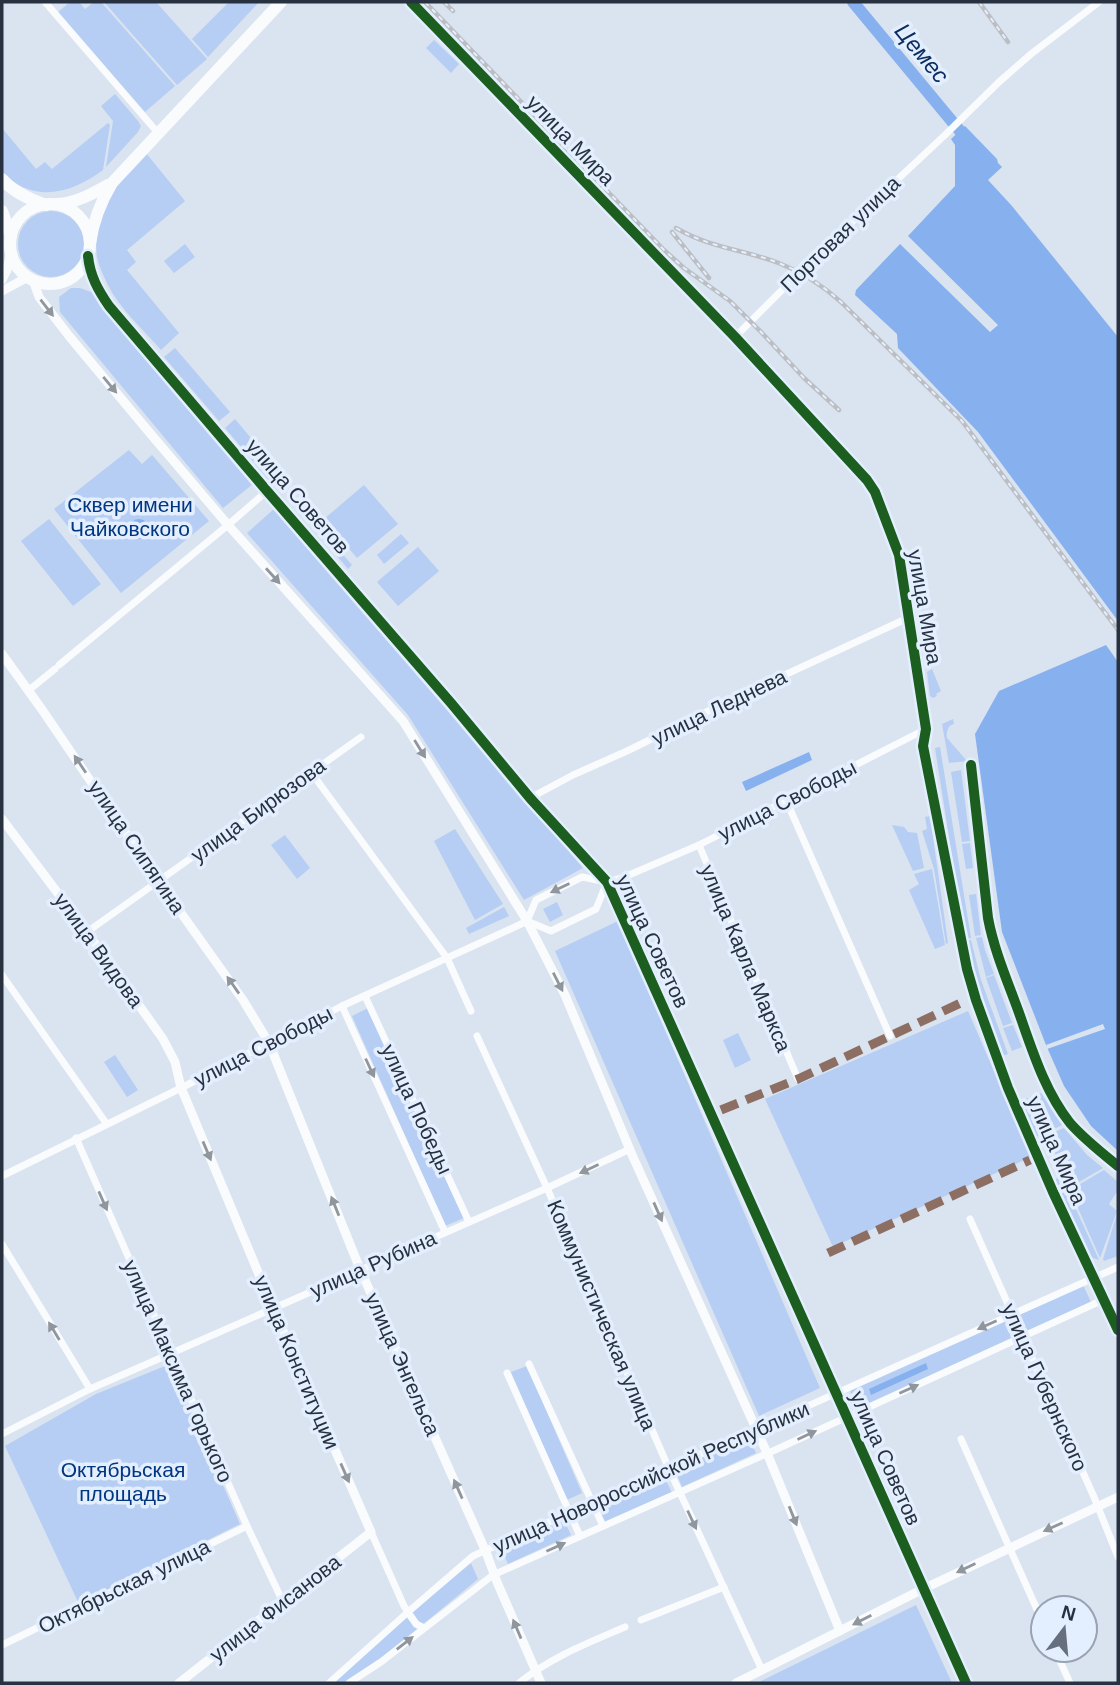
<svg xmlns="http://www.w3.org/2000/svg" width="1120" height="1685" viewBox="0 0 1120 1685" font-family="Helvetica,sans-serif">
<rect width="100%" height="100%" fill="#dae3f0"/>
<g fill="#b6cef3">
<polygon points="70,2 79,2 85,9 94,2 101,2 175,86 145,112 58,12"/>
<polygon points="104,2 156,2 207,59 177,85"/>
<polygon points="229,2 259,2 208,57 192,39"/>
<polygon points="434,40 459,64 451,73 426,48"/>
<polygon points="115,94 138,121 141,126 138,132 106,167 113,121 101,106"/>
<path d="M108 123 110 125 103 170C71 194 33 204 2 172V128L36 169 45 162 52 169Z"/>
<path d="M146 153 185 201 127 250 136 262 127 270 179 333 161 350C146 333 128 316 115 297 108 286 100 270 97 257 93 234 106 199 120 181 128 171 137 162 146 153Z"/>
<circle cx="51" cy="244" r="33"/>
<polygon points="185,244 195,257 174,273 164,261"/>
<polygon points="71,288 80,288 91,292 253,484 223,508 60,312 59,297"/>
<polygon points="175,348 230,412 219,421 164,357"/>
<polygon points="235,419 283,476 273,485 225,428"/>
<polygon points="129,450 142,464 152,455 209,521 121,593 54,509"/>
<polygon points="364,485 398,524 357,558 324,519"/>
<polygon points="274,509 583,868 524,900 408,715 247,533"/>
<polygon points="49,519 101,584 73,606 21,541"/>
<polygon points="315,522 352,565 348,569 314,528"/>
<polygon points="401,534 409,543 384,564 377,555"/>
<polygon points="418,547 439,571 398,606 377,582"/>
<polygon points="932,669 941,691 936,694 937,696 933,698 930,696 927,672"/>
<path d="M953 719 954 724C948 725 946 732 947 738L967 761 949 763 942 724Z"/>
<polygon points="940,747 971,938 965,939 935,748"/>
<polygon points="961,770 970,841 962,842 951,772"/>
<polygon points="930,816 948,943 946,944 934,869 922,831 927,829 925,817"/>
<polygon points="892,825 904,827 908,832 917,833 924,868 913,871"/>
<polygon points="455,829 503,904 475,920 434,841"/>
<polygon points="285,835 310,868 297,879 271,845"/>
<polygon points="970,843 973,868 966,869 962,844"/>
<polygon points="932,869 945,945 935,949 909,890 919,884 914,874"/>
<polygon points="976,894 981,935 975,936 969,895"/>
<polygon points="557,902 563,915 550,922 543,909"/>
<polygon points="504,907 509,916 469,934 466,928"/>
<polygon points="618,921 820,1388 759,1416 555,951"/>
<polygon points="982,937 985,950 994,974 986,977 976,938"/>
<polygon points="971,940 981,980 1008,1054 1002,1056 974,983 966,941"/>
<polygon points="994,975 1012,1023 1003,1026 986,978"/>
<polygon points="368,1008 464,1218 445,1226 352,1016"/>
<polygon points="968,1011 1031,1157 833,1247 765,1099"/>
<polygon points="1013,1025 1022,1047 1012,1051 1003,1028"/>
<polygon points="738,1033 751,1060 735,1068 723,1040"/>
<polygon points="115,1055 138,1090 127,1097 104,1062"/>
<polygon points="1041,1093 1062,1125 1046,1133 1030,1096"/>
<polygon points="1028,1098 1043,1134 1036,1137 1021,1100"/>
<polygon points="1064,1128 1087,1155 1103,1168 1074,1185 1068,1184 1047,1135"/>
<polygon points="1104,1170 1118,1182 1118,1190 1109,1204 1117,1211 1100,1258 1070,1190"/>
<polygon points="1061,1176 1099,1260 1093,1258 1088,1253 1054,1183 1057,1178"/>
<polygon points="1117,1214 1118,1256 1104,1261 1103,1259"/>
<polygon points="1083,1285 1091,1302 1024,1332 1017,1314"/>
<polygon points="1009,1317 1018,1336 858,1410 849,1388"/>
<polygon points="170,1364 240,1524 79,1604 5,1446 96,1394"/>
<polygon points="527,1366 582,1493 567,1500 511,1372"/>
<polygon points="748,1437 756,1453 682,1487 675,1470"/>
<polygon points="663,1474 672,1493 604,1523 596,1505"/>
<polygon points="564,1520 571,1535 508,1564 501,1548"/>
<polygon points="471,1563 478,1579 422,1625 412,1612"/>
<polygon points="916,1605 952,1683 757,1683"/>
<polygon points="406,1617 417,1629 381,1658 345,1683 334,1683"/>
</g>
<g fill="#87b0ef">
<polygon points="965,126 997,159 998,163 1002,167 988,180 1012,206 1118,337 1118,621 978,432 898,348 897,334 855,295 856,290 900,244 990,332 998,325 908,236 955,186 955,145 951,139"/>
<circle cx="139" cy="529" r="10"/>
<polygon points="1106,645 1118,662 1118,1151 1091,1126 1064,1086 1046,1045 1002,932 975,734 999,691"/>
<polygon points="809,752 812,760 746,791 742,782"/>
<polygon points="926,1363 928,1369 871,1395 869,1389"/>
</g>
<polygon fill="#dae3f0" points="1103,1024 1105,1029 1047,1049 1046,1045"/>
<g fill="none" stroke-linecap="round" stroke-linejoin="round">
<polyline stroke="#87b0ef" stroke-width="12" points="853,2 960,131"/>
<g stroke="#f9fbfd" stroke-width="7">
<polyline points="45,2 158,133"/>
<polyline points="735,337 819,253 946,134 999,82 1031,54 1099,2"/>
<polyline points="59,665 228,525 267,491"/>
<polyline points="29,690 55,669"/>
<polyline points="311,772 447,958 471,1011"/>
<polyline points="530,798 573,775 627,751 741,695 908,618"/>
<polyline points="786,800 890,1036"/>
<polyline points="699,845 798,1079"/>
<polyline points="527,921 551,931 596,909 607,882"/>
<polyline points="87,932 361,737"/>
<polyline points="2,975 106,1123"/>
<polyline points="365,996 469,1222"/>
<polyline points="342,1006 445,1232"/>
<polyline points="477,1036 547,1188 669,1469 762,1670"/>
<polyline points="76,1138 247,1526 283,1602"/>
<polyline points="2,1176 181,1088 342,1006 519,925 527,921 536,900 582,877 607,882 622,878 699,845 926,729"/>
<polyline points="970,1219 1094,1497 1118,1557"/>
<polyline points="2,1244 90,1389"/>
<polyline points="529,1364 603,1526"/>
<polyline points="507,1373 580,1536"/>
<polyline points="2,1434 90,1389 547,1188 630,1149"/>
<polyline points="961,1439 1043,1623"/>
<polyline points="371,1532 404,1606 416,1624 424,1628"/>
<polyline points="641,1620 724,1587"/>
<polyline points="2,1645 247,1526"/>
<polyline points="1055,1650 1070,1683"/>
<polyline points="329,1683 408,1612 473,1556 1118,1267"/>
<polyline points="349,1683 381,1662 493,1575 775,1450 1105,1299"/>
<path d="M519 1683C551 1657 588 1643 625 1627"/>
</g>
<g stroke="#f9fbfd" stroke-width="9">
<polyline points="411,2 735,337 867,480 875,492 899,555 926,729 923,746 967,969 976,1000 1008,1088 1053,1192 1118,1330"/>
<path d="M88 256C90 276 98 290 109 306L267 491 451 703 530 798 607 882 966 1683"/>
<polyline points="2,280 7,270 11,252"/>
<polyline points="33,280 39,297 69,336 149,432 228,525 403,721 527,921 565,995 633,1157 767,1453 840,1631"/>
<polyline points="2,291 28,277"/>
<polyline points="2,654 43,711 159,882 243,1000 269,1043 360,1269 486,1552 497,1582 541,1683"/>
<polyline points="2,819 87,932 163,1039 175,1062 181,1088 185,1097 273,1308 371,1532 179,1683"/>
<polyline points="736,1683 923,1589 1118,1497"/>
</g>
<g stroke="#f9fbfd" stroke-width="12">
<path d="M2 179C13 192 29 199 46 205"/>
<path d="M57 204C76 203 92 194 108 185"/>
<circle cx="50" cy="244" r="40"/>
<polyline points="2,211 11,236"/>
<path d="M90 244C93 221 100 203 112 183L281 2"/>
</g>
<g stroke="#bbbec2" stroke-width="4.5">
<g id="rail">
<polyline points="425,2 664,250 684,268 730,301 763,334 804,378 839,410"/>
<polyline points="444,2 453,11"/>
<polyline points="979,2 1008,42"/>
<path d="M676 228C712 249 744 249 781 264 804 273 823 286 841 302L962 421 1118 630"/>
<polyline points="672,232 709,278"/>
</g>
</g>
<use href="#rail" stroke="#e3eefe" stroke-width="2" stroke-dasharray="5" stroke-linecap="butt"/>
<g stroke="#8d6e63" stroke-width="9" stroke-dasharray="18 9" stroke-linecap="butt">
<polyline points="721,1110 798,1079 965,1001"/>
<polyline points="828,1253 1030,1160"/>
</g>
<g stroke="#e3eefe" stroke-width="15">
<g id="cycleway">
<polyline points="411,2 735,337 867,480 875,492 899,555 926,729 923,746 967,969 976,1000 1008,1088 1053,1192 1118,1330"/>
<path d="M88 256C90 276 98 290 109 306L267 491 451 703 530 798 607 882 966 1683"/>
<path d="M971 765 988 918C994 950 1007 980 1018 1010 1032 1049 1044 1090 1070 1123 1084 1139 1102 1153 1118 1166"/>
</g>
</g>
<use href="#cycleway" stroke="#1b5e20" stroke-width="10"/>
</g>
<defs><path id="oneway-solid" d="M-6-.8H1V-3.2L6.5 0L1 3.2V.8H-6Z" transform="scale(1.75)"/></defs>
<g fill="#90969e">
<use href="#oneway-solid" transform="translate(47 308) rotate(52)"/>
<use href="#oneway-solid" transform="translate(110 385) rotate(50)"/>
<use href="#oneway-solid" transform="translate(273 576) rotate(48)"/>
<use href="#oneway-solid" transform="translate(420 749) rotate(58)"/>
<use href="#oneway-solid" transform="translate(80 764) rotate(-124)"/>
<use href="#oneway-solid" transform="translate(560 888) rotate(154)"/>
<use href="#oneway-solid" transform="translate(558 982) rotate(63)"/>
<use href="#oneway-solid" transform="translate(233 985) rotate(-125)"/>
<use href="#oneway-solid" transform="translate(370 1068) rotate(65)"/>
<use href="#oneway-solid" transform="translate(207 1151) rotate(67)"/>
<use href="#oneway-solid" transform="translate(589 1169) rotate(155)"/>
<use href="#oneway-solid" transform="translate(103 1201) rotate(66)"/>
<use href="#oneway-solid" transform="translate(335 1206) rotate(-112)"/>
<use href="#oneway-solid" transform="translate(658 1212) rotate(66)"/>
<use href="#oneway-solid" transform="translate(987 1325) rotate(156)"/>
<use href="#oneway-solid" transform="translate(54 1331) rotate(-121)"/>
<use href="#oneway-solid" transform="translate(909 1389) rotate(-24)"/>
<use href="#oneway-solid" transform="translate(807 1435) rotate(-25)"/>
<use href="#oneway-solid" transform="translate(345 1473) rotate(66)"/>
<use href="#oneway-solid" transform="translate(458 1489) rotate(-114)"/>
<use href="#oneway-solid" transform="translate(793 1516) rotate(68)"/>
<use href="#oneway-solid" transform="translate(692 1520) rotate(65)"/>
<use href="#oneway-solid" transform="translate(1053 1527) rotate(156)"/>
<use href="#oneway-solid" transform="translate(556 1547) rotate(-24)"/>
<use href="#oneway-solid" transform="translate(966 1568) rotate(154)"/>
<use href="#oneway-solid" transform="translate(862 1620) rotate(153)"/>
<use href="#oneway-solid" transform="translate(517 1629) rotate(-113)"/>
<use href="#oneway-solid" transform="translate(405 1643) rotate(-38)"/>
</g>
<g text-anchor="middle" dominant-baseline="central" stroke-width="7" stroke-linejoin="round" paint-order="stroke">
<g font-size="21" fill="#273140" stroke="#e3eefe">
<text transform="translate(571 140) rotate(46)">улица Мира</text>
<text transform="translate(840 234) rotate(-44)">Портовая улица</text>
<text transform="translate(298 496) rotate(49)">улица Советов</text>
<text transform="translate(925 607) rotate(80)">улица Мира</text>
<text transform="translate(719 707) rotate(-26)">улица Леднева</text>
<text transform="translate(787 800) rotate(-27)">улица Свободы</text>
<text transform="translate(258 810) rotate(-36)">улица Бирюзова</text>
<text transform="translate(137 847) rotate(56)">улица Сипягина</text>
<text transform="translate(653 941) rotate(65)">улица Советов</text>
<text transform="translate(99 950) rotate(54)">улица Видова</text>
<text transform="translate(746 958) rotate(67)">улица Карла Маркса</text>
<text transform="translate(263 1046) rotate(-27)">улица Свободы</text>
<text transform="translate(417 1109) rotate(65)">улица Победы</text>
<text transform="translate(1057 1150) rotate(66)">улица Мира</text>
<text transform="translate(373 1264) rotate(-24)">улица Рубина</text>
<text transform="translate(602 1315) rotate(67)">Коммунистическая улица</text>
<text transform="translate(297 1362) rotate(67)">улица Конституции</text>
<text transform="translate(403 1364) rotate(66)">улица Энгельса</text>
<text transform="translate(178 1371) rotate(66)">улица Максима Горького</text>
<text transform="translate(1045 1387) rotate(66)">улица Губернского</text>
<text transform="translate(886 1458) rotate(66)">улица Советов</text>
<text transform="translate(651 1477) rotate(-24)">улица Новороссийской Республики</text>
<text transform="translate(124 1586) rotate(-26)">Октябрьская улица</text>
<text transform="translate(275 1608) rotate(-38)">улица Фисанова</text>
</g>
<g font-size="21" fill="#013680" stroke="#e3eefe">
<text x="130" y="504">Сквер имени<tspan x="130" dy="24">Чайковского</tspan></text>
<text x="123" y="1469">Октябрьская<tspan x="123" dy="24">площадь</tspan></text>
</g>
<g font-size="23" font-style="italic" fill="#0a2d62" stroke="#e3eefe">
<text transform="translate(922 53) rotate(50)">Цемес</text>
</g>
</g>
<rect width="1120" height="1685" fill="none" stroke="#273140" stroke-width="7"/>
<g transform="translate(1064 1629) rotate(16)"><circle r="33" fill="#e3eefe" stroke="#98a2b2" stroke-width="2"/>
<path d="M0-5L12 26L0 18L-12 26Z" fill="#666f7e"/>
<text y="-10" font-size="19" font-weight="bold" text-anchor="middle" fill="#273140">N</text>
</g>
</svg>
